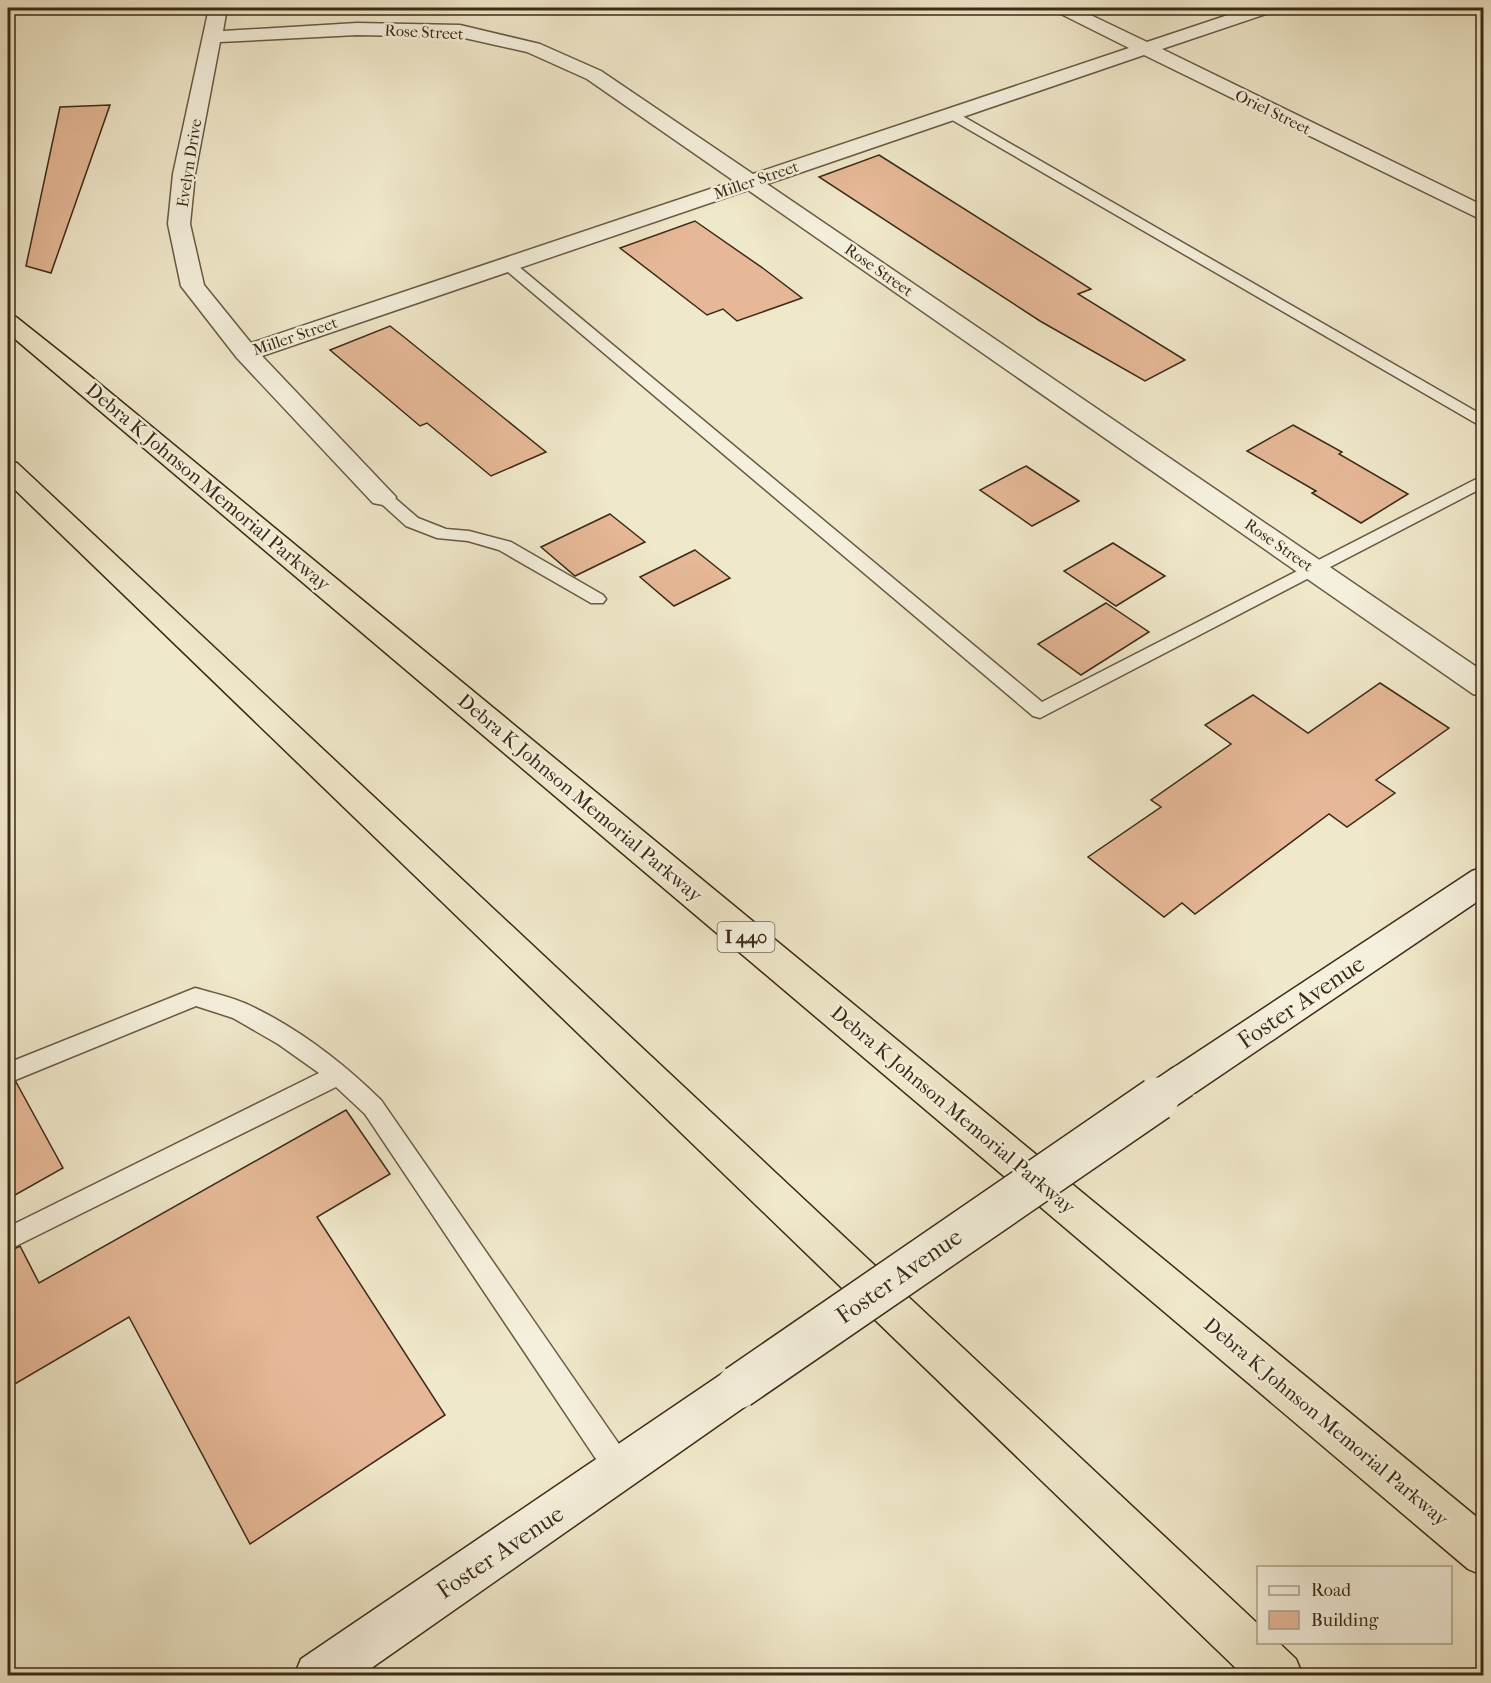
<svg xmlns="http://www.w3.org/2000/svg" width="1491" height="1683" viewBox="0 0 1491 1683" font-family="'IM FELL French Canon',serif">
<rect width="100%" height="100%" fill="#f0e8ca"/>
<filter id="stains"><feTurbulence type="fractalNoise" baseFrequency=".00333" numOctaves="4"/><feColorMatrix values="0 0 0 0 .2 0 0 0 0 .09 0 0 0 0 .02 0 0 0 .5 -.17"/></filter>
<radialGradient id="worn" r=".72"><stop offset=".6" stop-color="#630" stop-opacity="0"/><stop offset="1" stop-color="#630" stop-opacity=".3"/></radialGradient>
<g fill="#e6b897" stroke="#3a2a16" stroke-width="1.5">
<polygon points="110,105 51,273 26,266 60,107"/>
<polygon points="879,155 1091,289 1078,294 1185,360 1145,381 1040,321 819,177"/>
<polygon points="695,221 764,269 802,298 737,321 723,309 707,315 620,248"/>
<polygon points="390,326 404,337 546,452 491,476 427,423 420,426 330,350"/>
<polygon points="1293,425 1342,452 1339,454 1408,494 1361,523 1312,493 1316,491 1247,451"/>
<polygon points="1026,466 1079,501 1032,526 980,490"/>
<polygon points="610,514 645,542 575,576 541,547"/>
<polygon points="1113,543 1165,576 1116,606 1064,571"/>
<polygon points="695,550 730,578 674,606 640,577"/>
<polygon points="1106,603 1149,632 1081,675 1038,644"/>
<polygon points="1380,683 1449,728 1376,780 1395,793 1347,827 1329,814 1195,914 1182,903 1164,917 1088,857 1161,807 1151,800 1231,744 1205,725 1253,695 1308,733"/>
<polygon points="16,1082 63,1168 8,1199 8,1085"/>
<polygon points="346,1110 390,1174 317,1217 445,1415 250,1544 129,1317 8,1388 8,1252 20,1246 39,1283"/>
</g>
<g fill="none" stroke-linecap="round" stroke-linejoin="round">
<g stroke="#685a43" stroke-width="3">
<g id="service">
<polygon points="952,110 1484,416 1484,428 947,117 946,114"/>
<polygon points="507,260 512,261 1042,702 1484,475 1484,487 1040,718 1033,716 502,267 500,264"/>
<polygon points="383,492 389,493 418,518 446,529 469,531 511,542 603,595 606,599 603,603 591,603 499,550 468,541 437,538 406,526 374,497 377,493"/>
<path d="M195 988C213 993 232 997 249 1005 298 1028 342 1062 381 1100L630 1460 634 1470 630 1480 620 1484 610 1480 365 1114 336 1087 8 1250V1227L319 1073 278 1044 233 1018 196 1006 8 1083V1063Z"/>
</g>
</g>
<g stroke="#685a43" stroke-width="3">
<path id="minor" d="M209 8H227L223 31 357 23 460 25 540 44 601 71 753 174 1129 48 1057 12 1054 8H1076L1147 42 1249 8H1275L1272 12 1162 49 1484 206V221L1144 55 767 184 1484 672V697L1473 694 748 190 262 356 396 497 393 503 383 505 373 503 237 358 181 286 168 224 173 174ZM357 35 460 37 527 52 587 79 734 181 251 343 204 285 190 224 195 174 220 42Z"/>
</g>
<g stroke="#3a2a16" stroke-width="3">
<g id="secondary">
<polygon points="1484,867 1484,897 1196,1092 1183,1097 1170,1092 1164,1081 1170,1070 1472,871"/>
<polygon points="738,1367 753,1373 759,1387 753,1401 360,1676 294,1676 301,1659 723,1373"/>
</g>
</g>
<g stroke="#3a2a16" stroke-width="3">
<g id="motorway">
<polygon points="8,315 16,317 84,371 1484,1523 1484,1576 1468,1569 8,333"/>
<polygon points="8,461 17,463 1258,1624 1258,1642 1278,1642 1296,1659 1303,1676 1244,1676 8,483"/>
</g>
</g>
<use href="#service" fill="#f5f0dd" fill-rule="evenodd"/>
<use href="#minor" fill="#f5f0dd" fill-rule="evenodd"/>
<use href="#secondary" fill="#f5f0dd" fill-rule="evenodd"/>
<use href="#motorway" fill="#f0e8ca" fill-rule="evenodd"/>
<g stroke="#3a2a16" stroke-width="36" stroke-linecap="butt">
<polyline id="secondary-bridge-far1" points="1155,1100 1183,1081"/>
</g>
<g stroke="#3a2a16" stroke-width="46" stroke-linecap="butt">
<polyline id="secondary-bridge" points="738,1387 1157,1099"/>
</g>
<use href="#secondary-bridge-far1" stroke="#f5f0dd" stroke-width="33"/>
<use href="#secondary-bridge" stroke="#f5f0dd" stroke-width="43"/>
</g>
<g text-anchor="middle" dominant-baseline="central" stroke-width="5" stroke-linejoin="round" paint-order="stroke">
<g font-size="16" fill="#3a2a16" stroke="#f5f0dd">
<text transform="translate(424 32) rotate(3)">Rose Street</text>
<text transform="translate(1273 112) rotate(26)">Oriel Street</text>
<text transform="translate(189 163) rotate(-81)">Evelyn Drive</text>
<text transform="translate(756 180) rotate(-19)">Miller Street</text>
<text transform="translate(879 270) rotate(35)">Rose Street</text>
<text transform="translate(295 336) rotate(-19)">Miller Street</text>
<text transform="translate(1279 545) rotate(35)">Rose Street</text>
</g>
<rect fill="#f5f0dd" stroke="#726552" stroke-width="1.5" x="717.5" y="922" width="57" height="30" rx="4.5"/>
<g font-size="18" font-weight="bold" fill="#3a2a16">
<text x="746" y="937">I 440</text>
</g>
<g font-size="20" fill="#3a2a16" stroke="#f5f0dd">
<text transform="translate(208 487) rotate(40)">Debra K Johnson Memorial Parkway</text>
<text transform="translate(580 798) rotate(40)">Debra K Johnson Memorial Parkway</text>
<text transform="translate(953 1110) rotate(40)">Debra K Johnson Memorial Parkway</text>
<text transform="translate(1326 1422) rotate(40)">Debra K Johnson Memorial Parkway</text>
</g>
<g font-size="24" fill="#3a2a16" stroke="#f5f0dd">
<text transform="translate(1301 1002) rotate(-34)">Foster Avenue</text>
<text transform="translate(899 1276) rotate(-35)">Foster Avenue</text>
<text transform="translate(500 1552) rotate(-34)">Foster Avenue</text>
</g>
</g>
<rect width="1491" height="1683" fill="none" stroke="#f0e8ca" stroke-width="30"/>
<rect x="9" y="9" width="1473" height="1665" fill="none" stroke="#3a2a16" stroke-width="3"/>
<rect x="15" y="15" width="1461" height="1653" fill="none" stroke="#3a2a16" stroke-width="1.5"/>
<rect x="1257" y="1566" width="195" height="78" fill="#f5f0dd" stroke="#aaa18d" stroke-width="1.5"/>
<rect x="1269" y="1586" width="30" height="9" fill="#f5f0dd" stroke="#aaa18d" stroke-width="1.5"/>
<text x="1311" y="1596" font-size="18" fill="#3a2a16">Road</text>
<rect x="1269" y="1611" width="30" height="18" fill="#e6b897" stroke="#aaa18d" stroke-width="1.5"/>
<text x="1311" y="1626" font-size="18" fill="#3a2a16">Building</text>
<rect width="100%" height="100%" filter="url(#stains)"/>
<rect width="100%" height="100%" fill="url(#worn)"/>
</svg>
